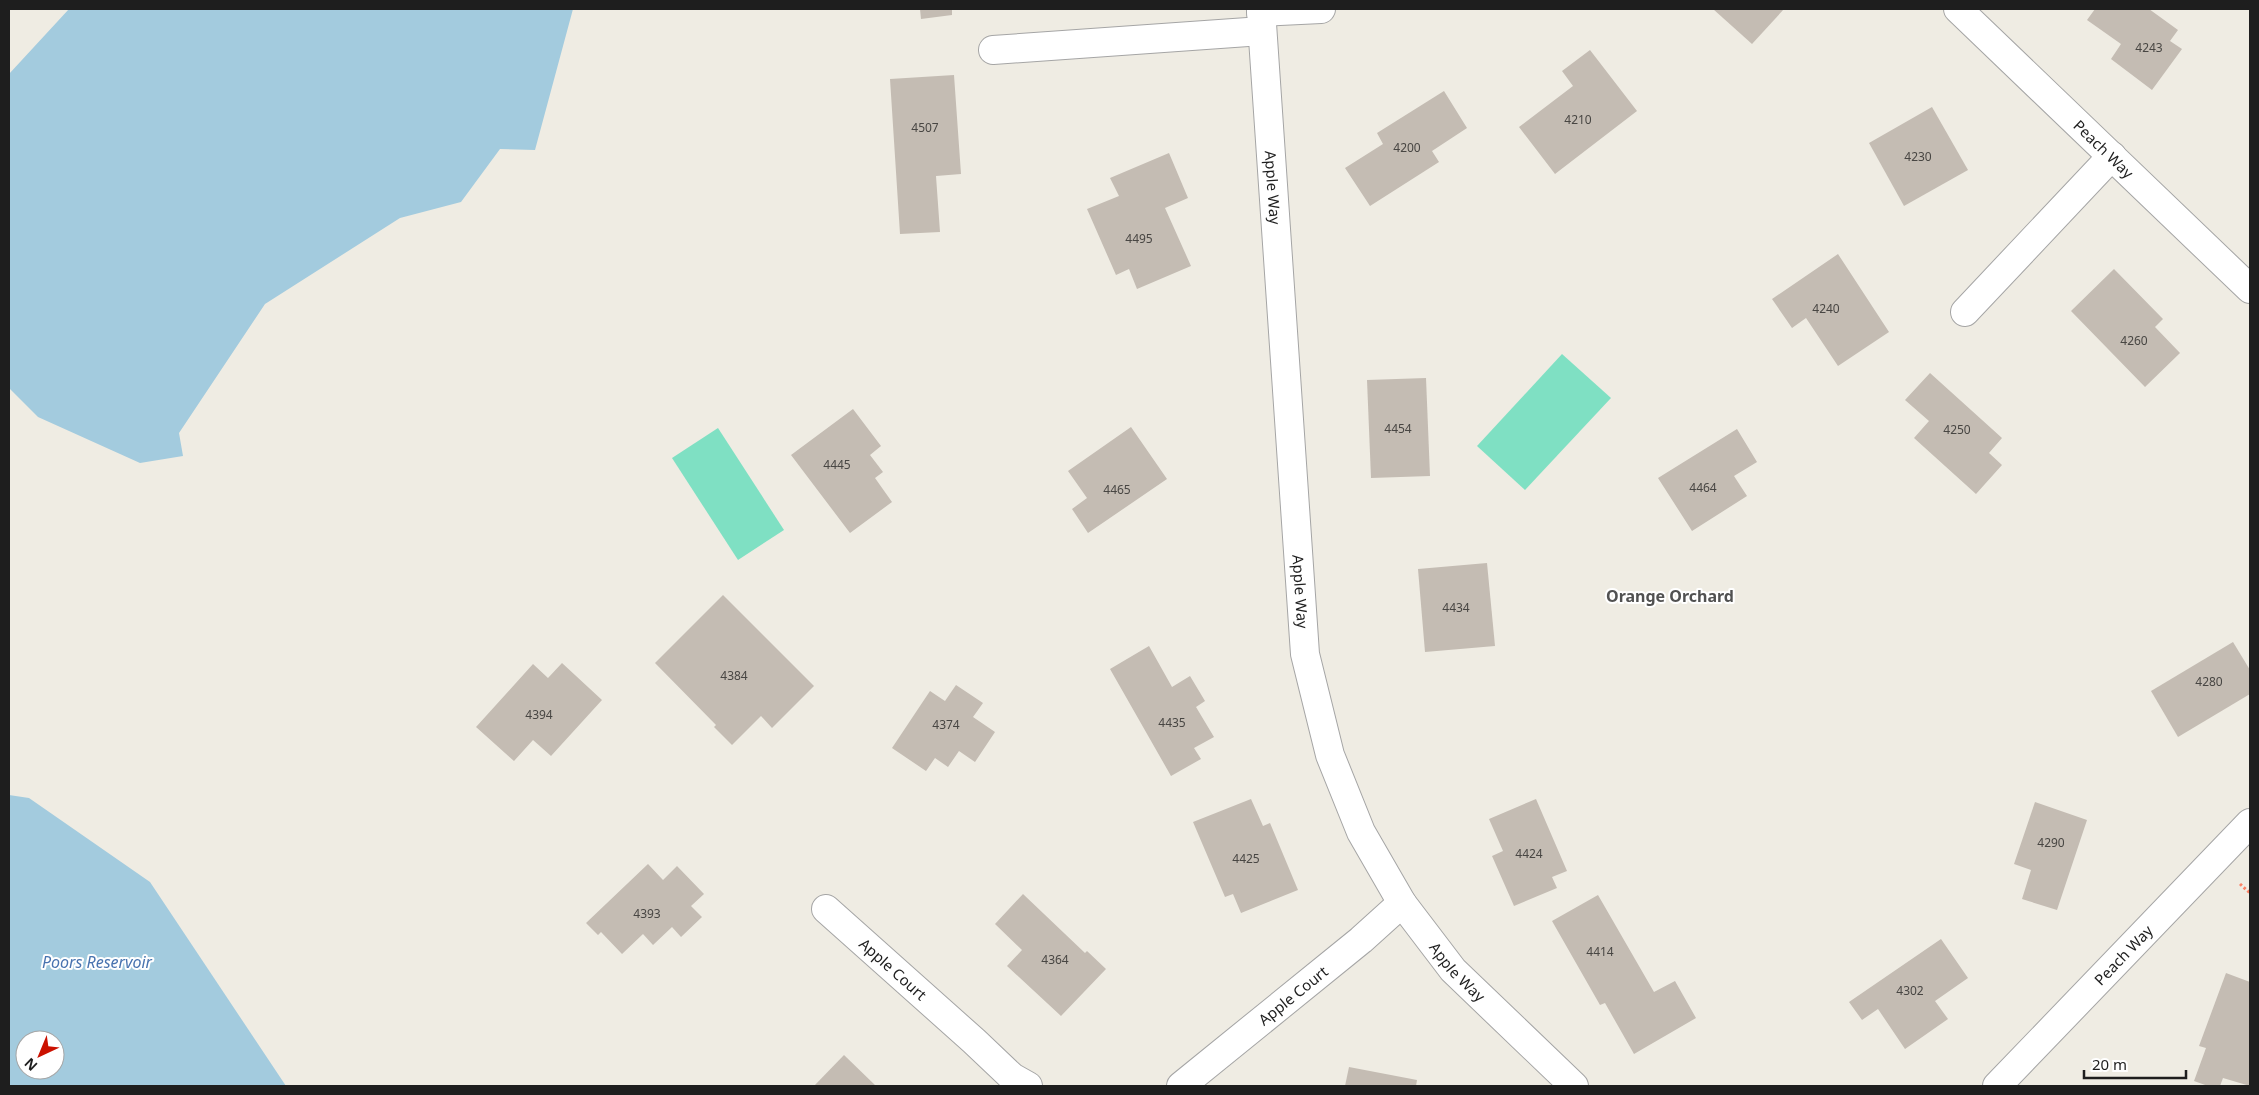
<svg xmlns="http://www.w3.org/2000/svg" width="2259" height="1095" viewBox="0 0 2259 1095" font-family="'Noto Sans',sans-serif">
<rect width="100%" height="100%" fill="#efece3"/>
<g fill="#7fe0c3">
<polygon points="1562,354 1611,398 1525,490 1477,446"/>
<polygon points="718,428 784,530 738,560 672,458"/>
</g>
<g fill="#a3cbde" fill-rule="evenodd">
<polygon points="69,9 573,9 535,150 500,149 461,202 400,218 265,304 179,433 183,456 140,463 38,417 9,388 9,74"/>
<path d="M9 795 29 798 150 882 286 1086H9ZM25 1040H55V1070H25Z"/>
</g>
<g fill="#c4bcb3">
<polygon points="920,9 952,9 952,15 921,19"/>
<polygon points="1713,9 1784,9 1752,44"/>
<polygon points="2095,9 2149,9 2178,30 2170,41 2182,49 2152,90 2111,59 2121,44 2087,20"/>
<polygon points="1590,50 1637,111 1555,174 1519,127 1573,86 1562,71"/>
<polygon points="954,75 961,174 936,176 940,232 900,234 890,79"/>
<polygon points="1444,91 1467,128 1432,151 1439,162 1370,206 1345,168 1383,144 1377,133"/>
<polygon points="1932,107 1968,170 1904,206 1869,143"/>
<polygon points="1169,153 1188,198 1165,208 1191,266 1137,289 1129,269 1116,275 1087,209 1119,196 1110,178"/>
<polygon points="1838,254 1889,332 1838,366 1806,318 1792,328 1772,299"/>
<polygon points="2114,269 2163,319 2155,327 2180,353 2145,387 2071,311"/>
<polygon points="1930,373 2002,438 1989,453 2002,465 1976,494 1914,438 1929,421 1905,400"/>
<polygon points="1426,378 1430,476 1371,478 1367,380"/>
<polygon points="853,409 881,446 870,455 883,472 875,478 892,502 850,533 791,455"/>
<polygon points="1131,427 1167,479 1088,533 1072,509 1087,498 1068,471"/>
<polygon points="1737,429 1757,462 1734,476 1747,496 1692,531 1658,478"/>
<polygon points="1487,563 1495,646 1425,652 1418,569"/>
<polygon points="723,595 814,686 772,728 761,716 732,745 714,727 716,725 655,663"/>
<polygon points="2233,642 2250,670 2250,694 2178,737 2151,691"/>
<polygon points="1149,646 1172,687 1190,676 1205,701 1196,707 1214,737 1194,748 1201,759 1171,776 1110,669"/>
<polygon points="562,663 602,700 551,756 533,740 514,761 476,727 533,664 548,678"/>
<polygon points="956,685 983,703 973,717 995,732 975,762 959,751 948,767 935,758 926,771 892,748 930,691 945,701"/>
<polygon points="1251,799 1263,826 1270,823 1298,890 1241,913 1233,894 1225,897 1193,822"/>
<polygon points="1536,799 1567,871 1552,877 1557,888 1514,906 1492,856 1503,851 1489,819"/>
<polygon points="2035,802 2087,820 2057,910 2022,899 2031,870 2014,864"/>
<polygon points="648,864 663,880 677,866 704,894 691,906 702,917 681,937 672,927 653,945 643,934 622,954 601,932 598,935 586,923"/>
<polygon points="1023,894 1085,953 1087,951 1106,969 1061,1016 1007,966 1022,950 995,924"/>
<polygon points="1598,895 1654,992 1675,981 1696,1018 1634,1054 1605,1003 1600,1005 1552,921"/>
<polygon points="1941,939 1968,978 1935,1001 1948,1019 1905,1049 1878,1009 1862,1020 1849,1002"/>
<polygon points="2226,973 2250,982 2250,1086 2223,1078 2220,1086 2208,1086 2194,1081 2206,1048 2199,1046"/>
<polygon points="844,1055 876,1086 814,1086"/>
<polygon points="1349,1067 1417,1080 1416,1086 1345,1086"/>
</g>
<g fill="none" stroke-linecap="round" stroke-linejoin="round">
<g stroke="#a5a5a5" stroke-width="30">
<g id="minor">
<path id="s1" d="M1261 9 1305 654 1330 755 1361 832 1402 903 1453 970 1574 1086"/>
<path id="s2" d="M1958 9 2250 289"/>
<polyline points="1261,12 1321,9"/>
<polyline points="993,50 1262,31"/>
<polyline points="1965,312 2112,156"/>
<path id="s3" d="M826 909 974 1041 1012 1077 1028 1086"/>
<path id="s4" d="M1181 1086 1361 940 1402 903"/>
<path id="s5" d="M1997 1086 2250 823"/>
</g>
</g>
<polyline stroke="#fc8367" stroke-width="3" stroke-dasharray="2.5 2.5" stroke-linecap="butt" points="2240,884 2250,893"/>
<use href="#minor" stroke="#fff" stroke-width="28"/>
</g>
<g text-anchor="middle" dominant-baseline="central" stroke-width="4" stroke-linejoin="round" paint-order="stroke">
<g font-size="12" fill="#484643">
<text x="2149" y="47">4243</text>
<text x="1578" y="119">4210</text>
<text x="925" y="127">4507</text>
<text x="1407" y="147">4200</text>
<text x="1918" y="156">4230</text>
<text x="1139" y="238">4495</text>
<text x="1826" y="308">4240</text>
<text x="2134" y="340">4260</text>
<text x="1398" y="428">4454</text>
<text x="1957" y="429">4250</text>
<text x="837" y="464">4445</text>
<text x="1703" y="487">4464</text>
<text x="1117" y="489">4465</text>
<text x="1456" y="607">4434</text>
<text x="734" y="675">4384</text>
<text x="2209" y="681">4280</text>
<text x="539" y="714">4394</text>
<text x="1172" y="722">4435</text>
<text x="946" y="724">4374</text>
<text x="2051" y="842">4290</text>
<text x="1529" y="853">4424</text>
<text x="1246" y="858">4425</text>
<text x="647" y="913">4393</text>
<text x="1600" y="951">4414</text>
<text x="1055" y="959">4364</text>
<text x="1910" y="990">4302</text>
</g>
<g font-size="15" fill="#1e1e1e" stroke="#fff">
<text stroke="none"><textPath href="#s2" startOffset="202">Peach Way</textPath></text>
<text stroke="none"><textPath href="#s1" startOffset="179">Apple Way</textPath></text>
<text stroke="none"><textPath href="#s1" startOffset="584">Apple Way</textPath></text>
<text stroke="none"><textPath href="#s5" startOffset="182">Peach Way</textPath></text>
<text stroke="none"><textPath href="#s3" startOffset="90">Apple Court</textPath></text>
<text stroke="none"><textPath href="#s1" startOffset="1004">Apple Way</textPath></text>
<text stroke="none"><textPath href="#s4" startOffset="144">Apple Court</textPath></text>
</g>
<g font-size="16" font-weight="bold" fill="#515151" stroke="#fff">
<text x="1670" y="596">Orange Orchard</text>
</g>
<g font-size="16" font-style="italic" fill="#4873af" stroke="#fff">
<text x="97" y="962">Poors Reservoir</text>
</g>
</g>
<rect width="2259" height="1095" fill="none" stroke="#1e1e1e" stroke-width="20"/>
<g transform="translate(40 1055) rotate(224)"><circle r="24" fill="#ffffff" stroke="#a5a5a5"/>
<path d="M0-4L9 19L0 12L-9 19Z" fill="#cb1100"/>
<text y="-8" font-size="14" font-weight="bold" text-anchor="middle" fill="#1e1e1e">N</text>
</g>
<path d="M2084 1070v8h102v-8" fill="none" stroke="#1e1e1e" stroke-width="2.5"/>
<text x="2092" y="1070" font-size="15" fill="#1e1e1e" stroke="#ffffff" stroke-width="4" paint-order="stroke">20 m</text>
</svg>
